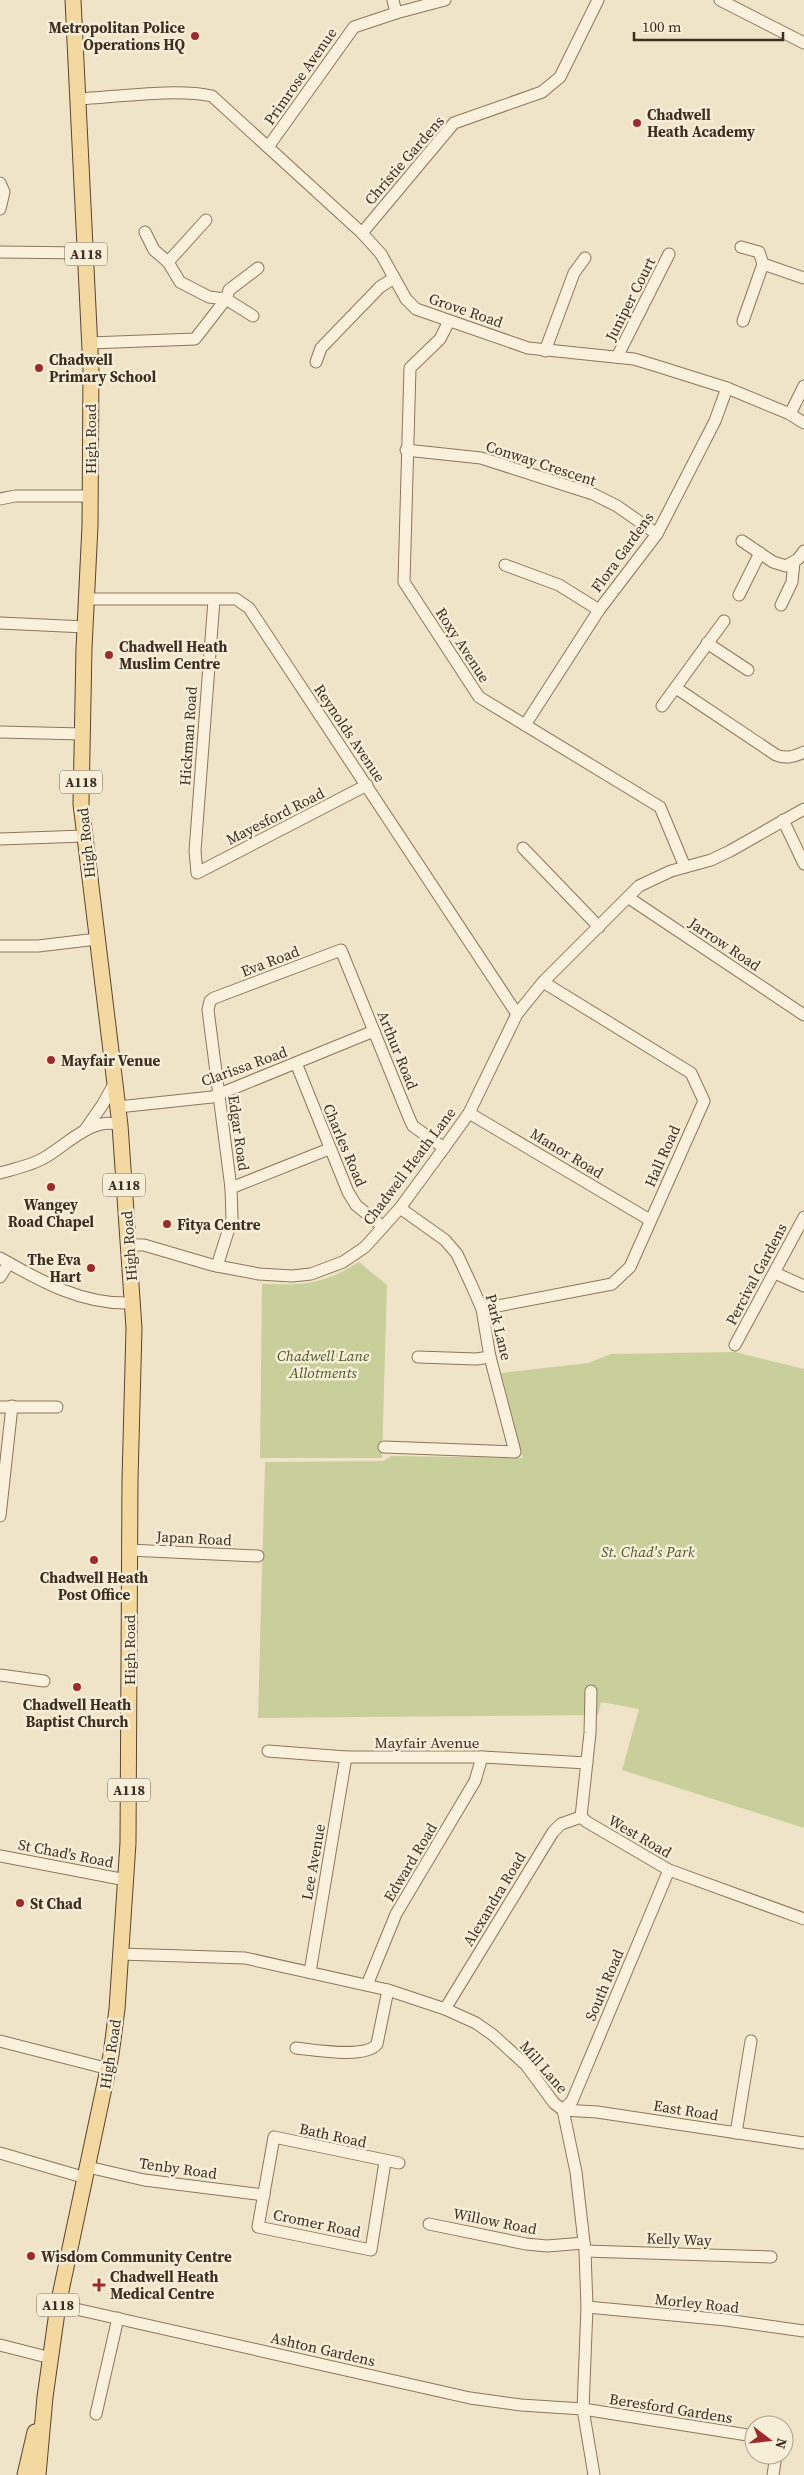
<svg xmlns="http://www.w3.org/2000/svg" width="804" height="2475" viewBox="0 0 804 2475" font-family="'Source Serif 4',serif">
<rect width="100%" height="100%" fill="#f0e4c8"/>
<g fill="#c9cf9b">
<path d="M359 1262 387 1285 382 1458H260L262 1284C305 1285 322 1285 359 1262Z"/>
<polygon points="735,1352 804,1369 804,1828 622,1770 639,1709 601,1702 598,1715 258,1718 265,1462 384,1461 391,1456 523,1458 501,1373 588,1363 611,1354"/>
</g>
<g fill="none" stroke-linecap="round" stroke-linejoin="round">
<g stroke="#8d765c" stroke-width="13">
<g id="minor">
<polyline points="393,0 396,13"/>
<polyline points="720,0 804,43"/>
<path d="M78 99C116 97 176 88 212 96L362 233 381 254 406 299 416 309 528 348 634 359 657 366 727 388 790 414 804 423"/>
<polyline points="268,147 354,27 396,13 445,0"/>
<polyline points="0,183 4,192 0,209"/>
<polyline points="206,220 168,262 180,282 209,297 226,299 253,316"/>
<polyline points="145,232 154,250 168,262"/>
<polyline points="362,233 454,123 542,92 560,77 598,0"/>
<polyline points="741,247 759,252 763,264"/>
<polyline points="0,252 86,253"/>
<polyline points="449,321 440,339 410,368 404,582 479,697 660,807 685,867"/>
<polyline points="743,321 763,264 804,278"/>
<polyline points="90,343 195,339 226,299 229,290 258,268"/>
<polyline points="545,351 574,273 585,258"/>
<polyline points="617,357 669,254"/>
<polyline points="316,362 321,348 380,287 394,278"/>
<polyline points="790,414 804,386"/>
<polyline points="406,450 481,458 593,494 617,506 657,534"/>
<polyline points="0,499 15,496 90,496"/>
<polyline points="742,541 773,562 786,566 798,559 804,551"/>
<polyline points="505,565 559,585 599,610"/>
<polyline points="739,595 760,553"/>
<polyline points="87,599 236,599 249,608 517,1014"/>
<polyline points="214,600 195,851 197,873 367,785"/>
<polyline points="781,605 792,582 794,562"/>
<polyline points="0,623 85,627"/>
<polyline points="707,643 748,670"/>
<path d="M676 688 776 755C786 759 794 757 804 752"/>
<polyline points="662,706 724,621"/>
<polyline points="525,725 599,610 657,534 715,421 727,388"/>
<polyline points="0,732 82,734"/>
<polyline points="783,820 804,864"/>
<polyline points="0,839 84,836"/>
<polyline points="523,848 599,927"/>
<polyline points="629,898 804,1015"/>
<polyline points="0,946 38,946 97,939"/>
<polyline points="296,1063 348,1192 356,1205 383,1227"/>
<polyline points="118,1107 212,1097 374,1031"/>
<polyline points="469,1113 650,1220"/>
<polyline points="85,1130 103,1104 115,1082"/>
<path d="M0 1173C14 1169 32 1165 44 1158 67 1145 92 1116 120 1125"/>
<polyline points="231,1188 329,1149"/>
<polyline points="129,1245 144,1245 212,1265 259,1274 292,1276 311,1274 343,1262 365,1247 400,1208 444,1148 469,1113 517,1014 543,982 639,886 671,871 711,860 730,851 804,809"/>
<path d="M0 1258C42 1282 83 1305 132 1303"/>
<polyline points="217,1266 232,1219 231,1188 208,1010 210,1001 214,998 341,950 410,1120 413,1126 444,1148"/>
<polyline points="775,1273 804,1286"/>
<polyline points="0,1277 9,1263"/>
<polyline points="482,1309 612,1284 630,1267 704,1101 691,1073 543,982"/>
<polyline points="735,1345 804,1217"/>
<polyline points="418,1357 476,1359 490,1357"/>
<polyline points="0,1407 57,1407"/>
<polyline points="384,1447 515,1452 490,1357 482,1309 471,1284 457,1254 445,1240 400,1208"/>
<polyline points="0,1516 12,1406"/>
<polyline points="129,1550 258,1556"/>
<polyline points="0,1675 44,1681"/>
<polyline points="591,1691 590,1733 581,1817 587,1822 669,1870 804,1919"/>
<polyline points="268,1751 346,1757 482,1757 587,1763"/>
<polyline points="0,1856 126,1880"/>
<polyline points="120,1954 245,1958 388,1990 445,2009 476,2023 493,2035 526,2065 554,2103 563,2110 576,2172 585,2251 587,2307 583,2409 594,2475"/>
<polyline points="310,1972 346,1757"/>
<polyline points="367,1985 396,1914 475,1781 482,1757"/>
<polyline points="445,2009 553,1832 561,1824 581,1817"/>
<polyline points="0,2041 109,2069"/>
<path d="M296 2048C315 2050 366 2059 377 2044L388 1990"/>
<polyline points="563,2110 572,2101 669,1870"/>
<polyline points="563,2110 597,2112 804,2143"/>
<polyline points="736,2133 751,2041"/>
<polyline points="0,2153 86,2178"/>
<polyline points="385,2162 371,2250 258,2227 274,2137 399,2163"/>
<polyline points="88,2167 144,2180 264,2195"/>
<polyline points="429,2224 526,2244 547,2246 584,2243"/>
<polyline points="585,2251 771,2257"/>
<polyline points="58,2305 470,2398 521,2405 583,2409 754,2436"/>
<polyline points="587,2307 726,2320 804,2331"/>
<polyline points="0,2345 51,2358"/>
<polyline points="96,2414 118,2318"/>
<polyline points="773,2475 776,2455"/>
</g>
</g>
<g stroke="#5b4430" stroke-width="17">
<g id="major">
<polyline points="25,2475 35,2432"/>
<polyline points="38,2475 45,2397 58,2305 111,2055 117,2009 128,1843 130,1480 134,1328 120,1125 81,804 84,648 90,526 91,370 73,0"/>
</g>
</g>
<use href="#minor" stroke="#faf1dc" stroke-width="11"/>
<use href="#major" stroke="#f3d9a0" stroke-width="15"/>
</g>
<g fill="#9e2a2b" stroke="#f7eed8" stroke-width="2">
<circle cx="195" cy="36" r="5"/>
<circle cx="637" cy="123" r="5"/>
<circle cx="39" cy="368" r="5"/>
<circle cx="109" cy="655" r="5"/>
<circle cx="51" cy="1060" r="5"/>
<circle cx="51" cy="1187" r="5"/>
<circle cx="167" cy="1224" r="5"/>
<circle cx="91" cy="1268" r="5"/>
<circle cx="94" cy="1560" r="5"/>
<circle cx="77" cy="1687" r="5"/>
<circle cx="20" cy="1903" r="5"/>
<circle cx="31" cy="2256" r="5"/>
<path d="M96.5 2277.5h5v5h5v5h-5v5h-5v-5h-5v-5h5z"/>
</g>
<g text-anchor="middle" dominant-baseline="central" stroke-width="5" stroke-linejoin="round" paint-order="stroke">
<g fill="#f7eed8" stroke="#756857" stroke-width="1">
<rect x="65" y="242.5" width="42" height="23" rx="4"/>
<rect x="60" y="770.5" width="42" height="23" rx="4"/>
<rect x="103" y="1173.5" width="42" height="23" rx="4"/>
<rect x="108" y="1778.5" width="42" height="23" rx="4"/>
<rect x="37" y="2293.5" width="42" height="23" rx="4"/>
</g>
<g font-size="14" font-weight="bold" fill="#3d2e20">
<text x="86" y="254">A118</text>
<text x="81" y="782">A118</text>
<text x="124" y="1185">A118</text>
<text x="129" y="1790">A118</text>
<text x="58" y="2305">A118</text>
</g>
<g font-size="15" font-weight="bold" fill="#3d2e20" stroke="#f7eed8" text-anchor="start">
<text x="185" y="27" text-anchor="end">Metropolitan Police<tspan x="185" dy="17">Operations HQ</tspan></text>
<text x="647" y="114">Chadwell<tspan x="647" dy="17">Heath Academy</tspan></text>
<text x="49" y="359">Chadwell<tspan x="49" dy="17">Primary School</tspan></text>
<text x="119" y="646">Chadwell Heath<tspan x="119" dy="17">Muslim Centre</tspan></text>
<text x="61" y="1060">Mayfair Venue</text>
<text x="51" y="1204" text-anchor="middle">Wangey<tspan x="51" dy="17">Road Chapel</tspan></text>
<text x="177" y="1224">Fitya Centre</text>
<text x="81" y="1259" text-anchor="end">The Eva<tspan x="81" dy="17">Hart</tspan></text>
<text x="94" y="1577" text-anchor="middle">Chadwell Heath<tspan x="94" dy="17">Post Office</tspan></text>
<text x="77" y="1704" text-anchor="middle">Chadwell Heath<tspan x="77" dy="17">Baptist Church</tspan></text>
<text x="30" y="1903">St Chad</text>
<text x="41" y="2256">Wisdom Community Centre</text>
<text x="110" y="2276">Chadwell Heath<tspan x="110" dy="17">Medical Centre</tspan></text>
</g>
<g font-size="15" fill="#3d2e20" stroke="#f7eed8">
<text transform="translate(300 76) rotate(-55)">Primrose Avenue</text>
<text transform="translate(404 160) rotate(-49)">Christie Gardens</text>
<text transform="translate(630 299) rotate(-63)">Juniper Court</text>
<text transform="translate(466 310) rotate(19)">Grove Road</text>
<text transform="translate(90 439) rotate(-90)">High Road</text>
<text transform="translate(541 463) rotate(18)">Conway Crescent</text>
<text transform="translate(622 552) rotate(-54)">Flora Gardens</text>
<text transform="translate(463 645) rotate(57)">Roxy Avenue</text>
<text transform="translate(350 733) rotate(56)">Reynolds Avenue</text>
<text transform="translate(188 736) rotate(-86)">Hickman Road</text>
<text transform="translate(275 816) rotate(-27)">Mayesford Road</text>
<text transform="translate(86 843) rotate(-96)">High Road</text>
<text transform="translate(725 944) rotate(34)">Jarrow Road</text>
<text transform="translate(270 961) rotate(-21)">Eva Road</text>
<text transform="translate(398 1050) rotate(68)">Arthur Road</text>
<text transform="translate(244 1066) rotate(-20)">Clarissa Road</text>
<text transform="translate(239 1133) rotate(82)">Edgar Road</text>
<text transform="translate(345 1145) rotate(67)">Charles Road</text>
<text transform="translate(567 1153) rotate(31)">Manor Road</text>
<text transform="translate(662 1156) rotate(-66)">Hall Road</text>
<text transform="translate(409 1166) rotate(-53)">Chadwell Heath Lane</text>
<text transform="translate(129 1246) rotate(-94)">High Road</text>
<text transform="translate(756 1274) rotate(-62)">Percival Gardens</text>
<text transform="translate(499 1327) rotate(76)">Park Lane</text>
<text transform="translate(194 1538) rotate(3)">Japan Road</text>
<text transform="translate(129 1650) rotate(-90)">High Road</text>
<text x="427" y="1742">Mayfair Avenue</text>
<text transform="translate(640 1836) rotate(30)">West Road</text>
<text transform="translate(66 1853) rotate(11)">St Chad's Road</text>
<text transform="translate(313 1862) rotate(-80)">Lee Avenue</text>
<text transform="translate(410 1862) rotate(-59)">Edward Road</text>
<text transform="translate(494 1899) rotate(-59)">Alexandra Road</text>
<text transform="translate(604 1985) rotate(-67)">South Road</text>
<text transform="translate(110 2054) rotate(-81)">High Road</text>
<text transform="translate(544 2067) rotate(49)">Mill Lane</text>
<text transform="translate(686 2110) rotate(9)">East Road</text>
<text transform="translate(333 2135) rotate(12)">Bath Road</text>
<text transform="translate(178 2168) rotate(8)">Tenby Road</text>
<text transform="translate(495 2221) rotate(11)">Willow Road</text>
<text transform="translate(317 2223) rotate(12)">Cromer Road</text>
<text transform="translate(679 2239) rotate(2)">Kelly Way</text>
<text transform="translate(697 2303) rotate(6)">Morley Road</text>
<text transform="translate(323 2349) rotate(13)">Ashton Gardens</text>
<text transform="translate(671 2408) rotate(9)">Beresford Gardens</text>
</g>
<g font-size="15" font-style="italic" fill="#4d5a26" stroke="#f7eed8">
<text x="323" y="1355">Chadwell Lane<tspan x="323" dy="17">Allotments</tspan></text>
<text x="648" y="1551">St. Chad's Park</text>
</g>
</g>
<g transform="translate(769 2440) rotate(106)"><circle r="24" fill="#f7eed8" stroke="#ada18e"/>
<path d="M0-4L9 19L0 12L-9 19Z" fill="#9e2a2b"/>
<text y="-8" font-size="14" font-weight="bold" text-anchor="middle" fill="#3d2e20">N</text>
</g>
<path d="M634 32v8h149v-8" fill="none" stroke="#3d2e20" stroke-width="2.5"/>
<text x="642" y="32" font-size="15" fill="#3d2e20" stroke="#f7eed8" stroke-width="4" paint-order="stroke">100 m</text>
</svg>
